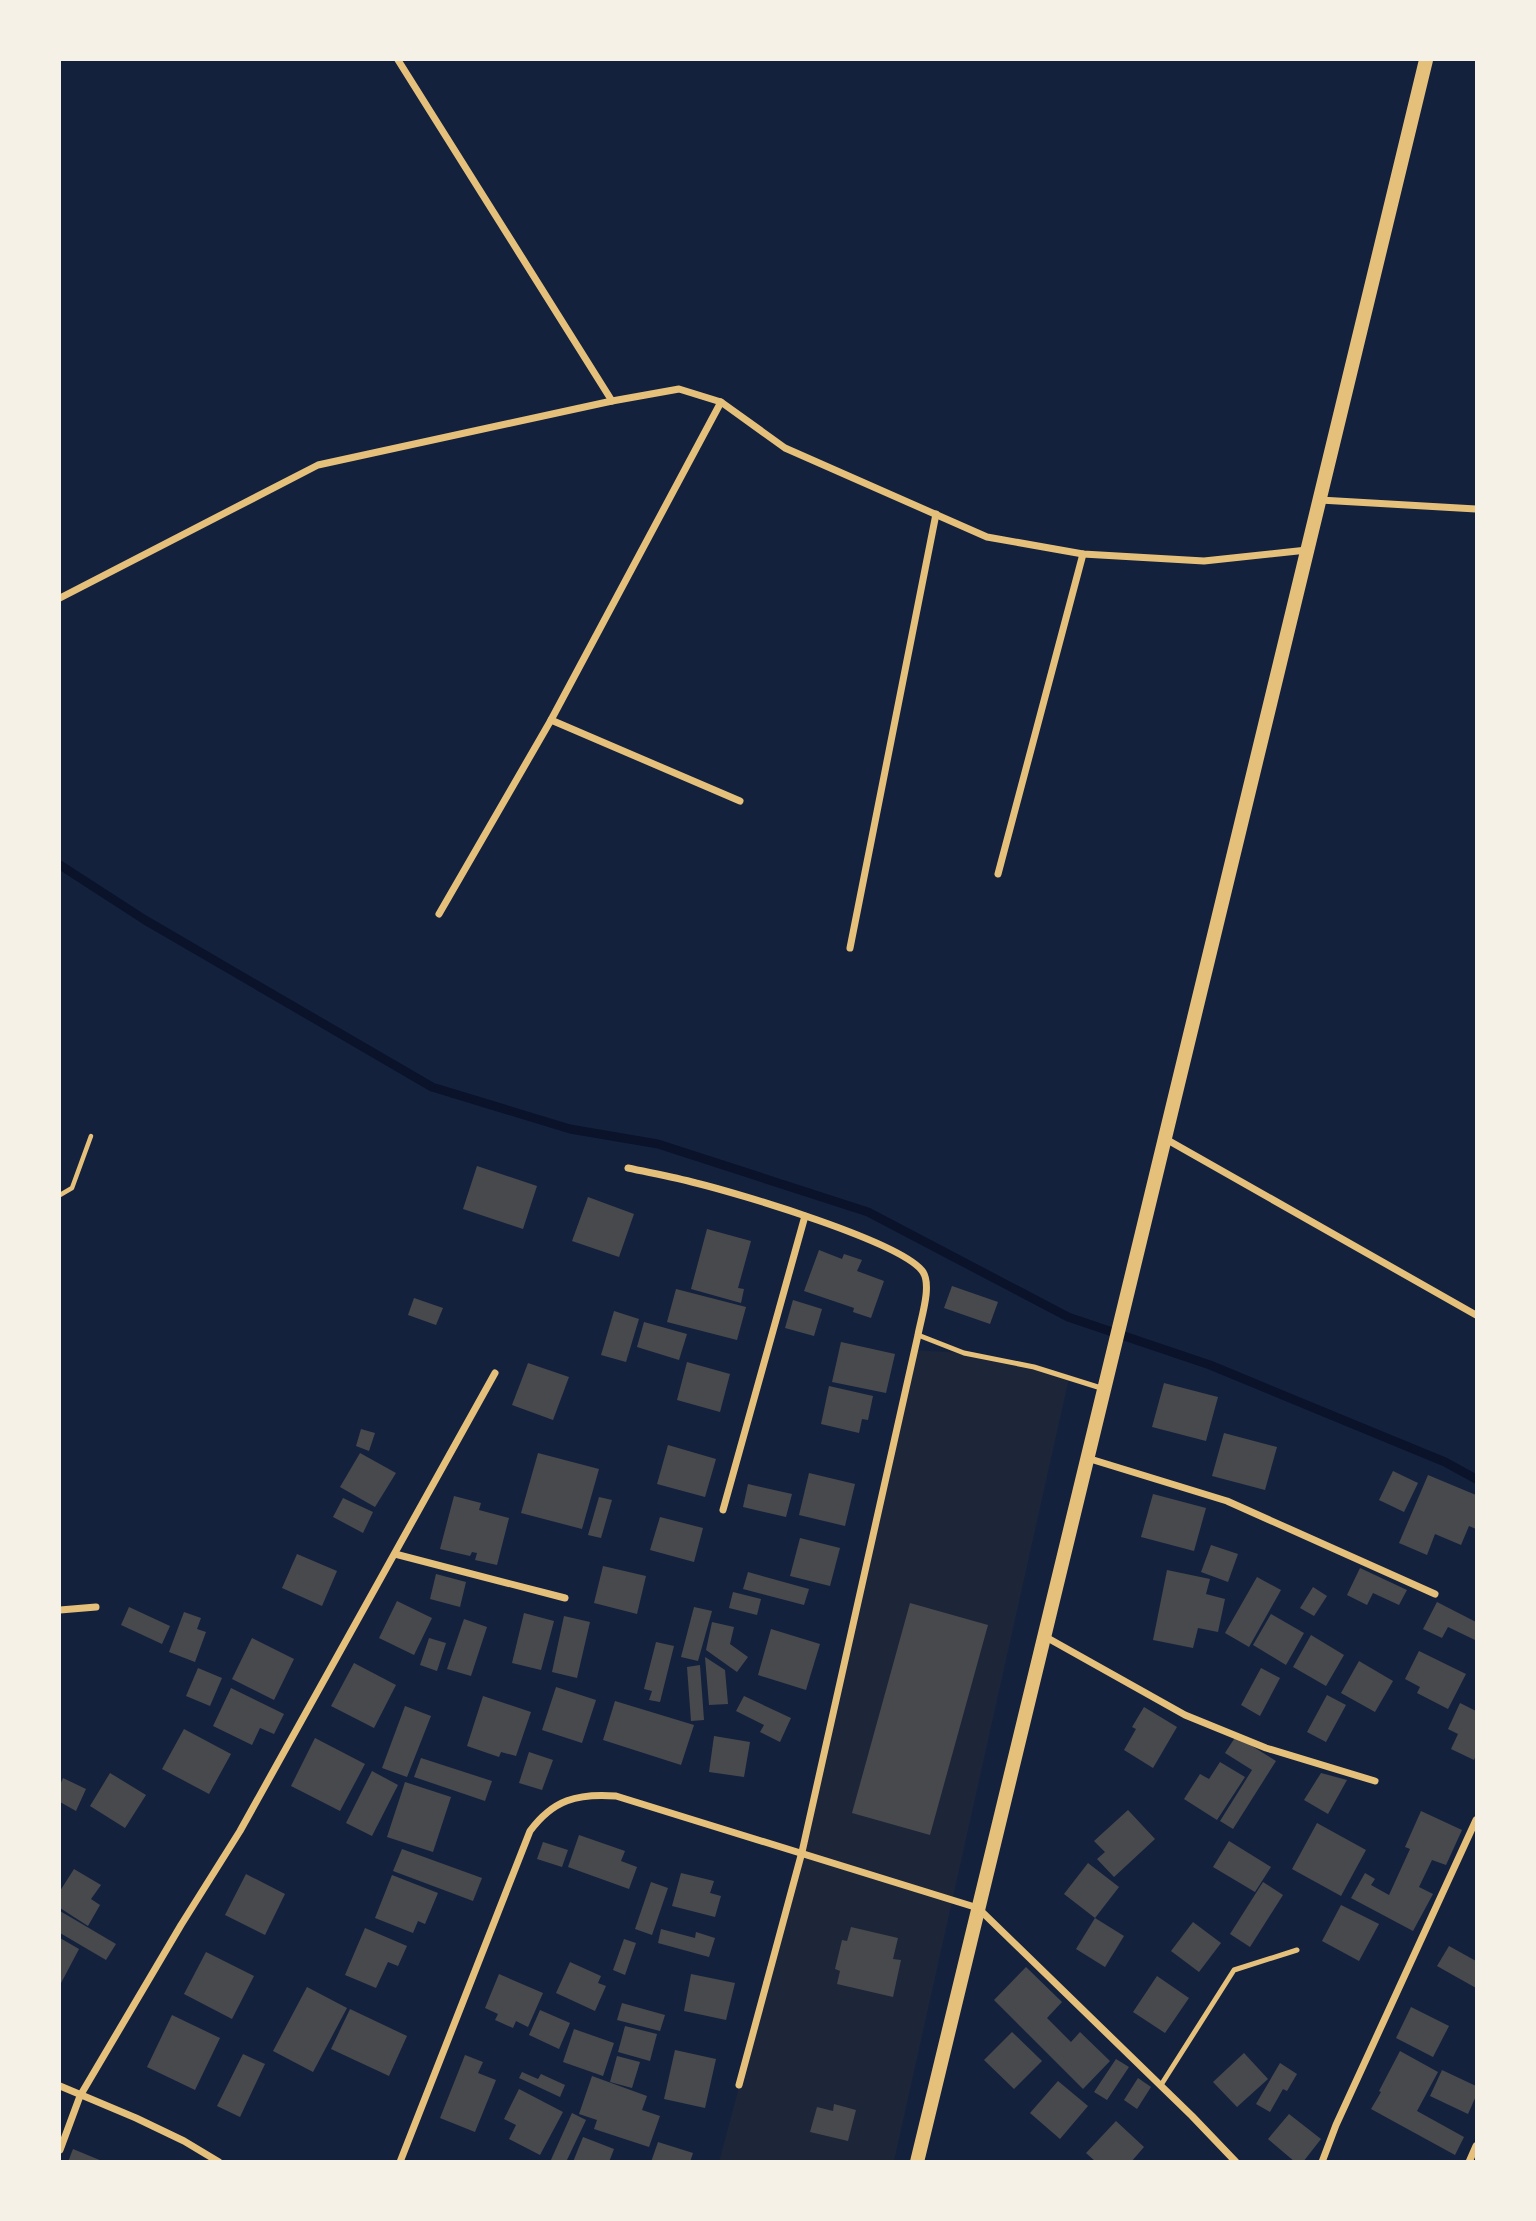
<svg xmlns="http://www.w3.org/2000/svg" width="1536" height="2221" viewBox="0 0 1536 2221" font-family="Helvetica,sans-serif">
<rect width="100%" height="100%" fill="#14213d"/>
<polygon fill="#1d2539" points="913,1350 964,1353 1069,1378 894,2161 719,2162 802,1852"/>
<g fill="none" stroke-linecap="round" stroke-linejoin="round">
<polyline stroke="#0b132b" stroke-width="9" points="60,865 145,920 432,1087 570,1129 658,1144 868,1212 1068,1317 1210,1365 1445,1462 1476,1479"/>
</g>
<g fill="#48494c">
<polygon points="477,1166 537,1186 523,1229 463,1209"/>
<polygon points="588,1197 634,1214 619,1257 572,1241"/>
<polygon points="707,1229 751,1241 738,1288 744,1289 741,1303 691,1289"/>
<polygon points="819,1250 842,1259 844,1254 862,1260 857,1271 884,1281 871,1318 853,1312 854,1308 804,1291"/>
<polygon points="952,1286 998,1302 990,1324 944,1308"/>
<polygon points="676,1289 746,1307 737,1340 667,1322"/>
<polygon points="414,1298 443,1308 436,1325 408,1315"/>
<polygon points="793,1300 822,1309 814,1336 785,1328"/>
<polygon points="614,1311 639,1319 626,1362 601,1355"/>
<polygon points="644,1322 687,1334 679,1360 637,1347"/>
<polygon points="841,1342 895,1354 886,1393 832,1382"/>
<polygon points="687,1362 730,1374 720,1412 677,1400"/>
<polygon points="528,1363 569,1377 553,1420 512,1405"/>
<polygon points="1164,1383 1218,1397 1206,1441 1152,1427"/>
<polygon points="829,1386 873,1396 868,1420 862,1419 859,1433 821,1424"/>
<polygon points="361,1429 375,1433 369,1451 356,1446"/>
<polygon points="1224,1433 1277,1447 1265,1490 1212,1476"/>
<polygon points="668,1445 716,1459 705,1497 657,1484"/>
<polygon points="360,1453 396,1473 375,1507 340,1487"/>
<polygon points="538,1453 599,1469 582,1529 521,1513"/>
<polygon points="1393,1471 1418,1483 1404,1512 1379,1500"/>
<polygon points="809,1473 855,1484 845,1526 799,1515"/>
<polygon points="1428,1475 1476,1495 1476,1529 1469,1526 1461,1545 1435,1534 1427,1555 1399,1543"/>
<polygon points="748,1484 792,1494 786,1517 743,1507"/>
<polygon points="1153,1494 1206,1508 1194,1551 1141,1537"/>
<polygon points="454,1496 481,1503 479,1510 509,1518 497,1565 475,1560 477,1553 472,1552 470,1556 440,1549"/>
<polygon points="599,1497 612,1500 601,1538 588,1535"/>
<polygon points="343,1498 373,1512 363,1533 333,1517"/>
<polygon points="660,1517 703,1528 694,1562 650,1550"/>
<polygon points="800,1538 840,1548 830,1586 790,1576"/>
<polygon points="1211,1545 1238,1554 1228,1582 1201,1572"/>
<polygon points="297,1554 337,1571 322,1606 282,1588"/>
<polygon points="603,1566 646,1576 637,1614 594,1603"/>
<polygon points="1360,1568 1407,1590 1399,1605 1373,1593 1367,1605 1347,1595"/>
<polygon points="1167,1570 1210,1579 1206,1594 1225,1599 1218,1632 1198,1628 1193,1648 1153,1640"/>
<polygon points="748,1572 809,1589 804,1605 743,1589"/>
<polygon points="436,1574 466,1582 460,1607 430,1599"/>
<polygon points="1257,1577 1281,1590 1249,1647 1225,1633"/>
<polygon points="1313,1587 1327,1596 1314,1616 1300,1608"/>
<polygon points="733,1592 761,1599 757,1615 729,1608"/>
<polygon points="397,1601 432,1618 414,1655 379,1638"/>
<polygon points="1437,1602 1476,1622 1475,1640 1448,1627 1442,1638 1423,1629"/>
<polygon points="910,1603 988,1625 930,1835 852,1813"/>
<polygon points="129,1607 170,1626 162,1644 121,1625"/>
<polygon points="694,1607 712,1611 698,1661 681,1657"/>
<polygon points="184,1612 201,1618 197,1629 206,1632 195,1662 169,1652"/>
<polygon points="524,1613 554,1621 541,1670 512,1663"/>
<polygon points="1271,1614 1304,1633 1286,1665 1253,1645"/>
<polygon points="564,1616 590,1622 577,1678 552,1672"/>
<polygon points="464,1619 487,1627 471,1676 447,1669"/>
<polygon points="712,1622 734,1627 730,1644 748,1657 737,1672 706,1650"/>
<polygon points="771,1629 820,1644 806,1690 758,1675"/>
<polygon points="1311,1635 1344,1655 1326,1686 1293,1667"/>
<polygon points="252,1638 294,1659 274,1700 232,1679"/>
<polygon points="429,1638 446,1643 437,1671 420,1665"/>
<polygon points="656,1642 674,1646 660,1702 649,1700 652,1691 644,1689"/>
<polygon points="1419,1651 1466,1674 1448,1709 1417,1693 1420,1687 1405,1679"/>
<polygon points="705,1657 725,1670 728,1704 709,1705"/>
<polygon points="1359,1661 1393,1681 1375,1712 1341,1693"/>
<polygon points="354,1663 396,1685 374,1728 331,1706"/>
<polygon points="700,1665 704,1720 691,1721 687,1667"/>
<polygon points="198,1668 222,1678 210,1706 186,1696"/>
<polygon points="1261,1668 1280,1678 1260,1716 1241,1705"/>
<polygon points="556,1687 596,1700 582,1743 542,1730"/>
<polygon points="231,1688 284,1714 274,1734 260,1728 252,1745 213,1726"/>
<polygon points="1327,1695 1346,1705 1326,1742 1307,1732"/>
<polygon points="483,1696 531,1712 516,1756 501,1752 499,1757 467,1746"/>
<polygon points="744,1696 791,1718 780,1742 760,1732 764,1725 736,1711"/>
<polygon points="615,1701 694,1725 681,1765 603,1740"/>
<polygon points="1460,1703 1476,1711 1476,1755 1474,1760 1451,1749 1458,1734 1448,1729"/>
<polygon points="405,1706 431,1716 407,1777 382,1768"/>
<polygon points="1144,1707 1177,1727 1153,1768 1124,1750 1136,1729 1132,1727"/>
<polygon points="184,1729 231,1754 209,1794 162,1769"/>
<polygon points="714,1736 750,1742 744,1777 709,1772"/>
<polygon points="1236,1736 1276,1761 1233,1829 1220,1821 1252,1770 1225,1753"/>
<polygon points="315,1738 365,1764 340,1811 291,1786"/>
<polygon points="529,1752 553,1760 542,1790 519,1783"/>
<polygon points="421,1758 492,1781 485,1801 414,1777"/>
<polygon points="1220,1762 1245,1777 1217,1820 1184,1799 1200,1774 1209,1779"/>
<polygon points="372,1771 398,1785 372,1836 346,1823"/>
<polygon points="110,1773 146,1795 125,1828 90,1806"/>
<polygon points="1321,1773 1347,1780 1328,1814 1304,1800"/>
<polygon points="63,1778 86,1789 76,1811 60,1802 60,1785"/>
<polygon points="405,1782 451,1797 433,1852 387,1837"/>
<polygon points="1128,1810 1155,1839 1114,1877 1097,1859 1105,1852 1094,1841"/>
<polygon points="1421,1811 1462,1830 1446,1865 1432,1860 1419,1887 1433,1894 1413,1931 1351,1898 1365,1873 1375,1879 1371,1885 1389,1895 1410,1849 1405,1847"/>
<polygon points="1317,1823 1366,1850 1341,1896 1292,1869"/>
<polygon points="579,1835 625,1851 621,1861 637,1867 629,1889 568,1867"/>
<polygon points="1229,1841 1271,1867 1255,1892 1213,1867"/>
<polygon points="543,1842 568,1850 562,1867 537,1859"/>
<polygon points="402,1849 482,1878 473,1901 393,1871"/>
<polygon points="1088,1863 1119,1887 1095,1918 1064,1894"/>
<polygon points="74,1869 101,1885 91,1899 100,1905 88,1926 60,1908 60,1891"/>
<polygon points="681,1873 714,1881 710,1893 721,1896 715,1917 672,1906"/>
<polygon points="246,1874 285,1894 265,1935 225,1915"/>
<polygon points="392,1875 438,1893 425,1924 418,1921 413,1933 375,1918"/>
<polygon points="651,1882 668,1888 652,1935 635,1929"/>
<polygon points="1263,1882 1283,1895 1250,1947 1230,1934"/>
<polygon points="1341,1905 1379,1924 1359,1961 1322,1941"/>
<polygon points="60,1911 116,1944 106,1960 60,1933"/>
<polygon points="1095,1918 1124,1936 1105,1967 1076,1949"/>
<polygon points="1193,1922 1221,1943 1199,1972 1171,1951"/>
<polygon points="851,1927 898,1938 893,1959 901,1960 893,1997 837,1984 840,1971 835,1969 842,1940 847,1941"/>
<polygon points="365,1928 407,1946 398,1966 388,1962 376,1988 345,1975"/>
<polygon points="661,1929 695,1938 696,1932 715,1938 709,1957 658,1943"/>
<polygon points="60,1938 79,1949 60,1985"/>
<polygon points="624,1939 636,1943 625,1975 613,1970"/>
<polygon points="1449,1946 1476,1961 1476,1988 1437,1966"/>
<polygon points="206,1952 254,1976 232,2019 184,1994"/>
<polygon points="570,1962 601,1976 598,1983 606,1986 595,2011 556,1993"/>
<polygon points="1026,1967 1062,2002 1047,2018 1071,2042 1080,2032 1110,2061 1083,2089 994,2000"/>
<polygon points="499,1974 543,1993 528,2027 516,2021 513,2028 495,2020 498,2014 485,2008"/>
<polygon points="691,1974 735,1983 726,2020 684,2011"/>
<polygon points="1157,1976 1189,1998 1165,2033 1133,2012"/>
<polygon points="307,1987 347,2008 313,2072 273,2051"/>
<polygon points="622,2003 665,2015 660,2031 617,2020"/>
<polygon points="1411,2007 1449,2026 1433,2057 1396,2038"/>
<polygon points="350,2009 407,2036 389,2076 331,2049"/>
<polygon points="540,2010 570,2023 559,2049 529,2035"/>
<polygon points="172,2015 220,2038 195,2090 147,2067"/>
<polygon points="625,2026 657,2034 650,2061 618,2052"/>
<polygon points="574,2029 614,2043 603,2076 563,2062"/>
<polygon points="1012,2032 1042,2061 1014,2089 984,2060"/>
<polygon points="675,2050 716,2059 705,2108 664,2099"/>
<polygon points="1400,2051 1438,2072 1417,2111 1464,2137 1455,2155 1371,2109 1381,2092 1379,2091"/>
<polygon points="1244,2053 1268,2079 1237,2107 1213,2082"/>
<polygon points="243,2054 265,2064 240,2117 217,2106"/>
<polygon points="465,2055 483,2062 478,2073 496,2080 475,2132 440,2118"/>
<polygon points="617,2056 640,2062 632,2088 610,2082"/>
<polygon points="1116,2059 1129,2067 1107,2100 1094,2092"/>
<polygon points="1280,2063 1297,2074 1287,2091 1283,2089 1270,2112 1256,2104"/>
<polygon points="1442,2070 1476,2086 1476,2096 1468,2114 1430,2096"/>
<polygon points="522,2072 538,2079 541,2074 565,2085 560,2097 519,2078"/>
<polygon points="592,2076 647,2096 642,2110 660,2116 649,2147 594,2129 597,2120 579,2114"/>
<polygon points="1138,2078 1151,2087 1137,2109 1124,2100"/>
<polygon points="1058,2081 1088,2106 1060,2139 1030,2113"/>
<polygon points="519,2089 563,2112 540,2155 509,2139 516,2125 504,2119"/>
<polygon points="834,2104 856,2110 848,2141 810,2132 817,2107 833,2111"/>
<polygon points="572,2113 586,2120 566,2162 550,2162"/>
<polygon points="1289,2114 1321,2139 1303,2162 1295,2162 1268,2139"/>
<polygon points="1116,2121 1144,2147 1131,2162 1096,2162 1086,2153"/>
<polygon points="583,2137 614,2149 609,2162 573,2162"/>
<polygon points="658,2142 693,2153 690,2162 651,2162"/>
<polygon points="73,2149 102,2161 102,2162 68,2162"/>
</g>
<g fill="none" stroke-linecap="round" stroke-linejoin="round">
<polyline stroke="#e5c07b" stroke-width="4.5" points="60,1195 72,1188 91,1136"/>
<g stroke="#e5c07b" stroke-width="5">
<polyline points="918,1335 964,1353 1034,1367 1101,1388"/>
<polyline points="1161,2085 1234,1970 1297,1950"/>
</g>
<g stroke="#e5c07b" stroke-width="7">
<polyline points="398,60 612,401"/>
<polyline points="1320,500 1476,509"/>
<polyline points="60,598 318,465 612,401 679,389 721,402 785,448 987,537 1083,554 1204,561 1307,550"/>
<polyline points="551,720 740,801"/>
<polyline points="998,874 1083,554"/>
<polyline points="439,914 551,720 721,402"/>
<polyline points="850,948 936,514"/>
<polyline points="1164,1138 1476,1315"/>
<path d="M628 1168C651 1173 674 1177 696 1183 737 1193 903 1242 923 1272 932 1286 921 1318 918 1335L802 1852 739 2085"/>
<polyline points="1087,1458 1227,1501 1435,1594"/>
<polyline points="723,1510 805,1216"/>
<polyline points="395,1554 565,1598"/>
<polyline points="60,1610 96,1607"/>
<polyline points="1044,1636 1185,1715 1266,1748 1375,1781"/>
<polyline points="60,2086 136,2118 184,2141 219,2162"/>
<polyline points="60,2150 80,2096 181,1925 240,1831 495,1373"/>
<path d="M400 2162 530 1831C553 1800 577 1793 616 1796L978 1908 1192 2116 1236 2162"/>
<polyline points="1322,2162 1336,2125 1476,1820"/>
<polyline points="1469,2162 1476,2146"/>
</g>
<path stroke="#e5c07b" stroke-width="14" d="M917 2162C1084 1460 1258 760 1426 60"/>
</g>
<rect width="1536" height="2221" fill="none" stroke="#f6f1e7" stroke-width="122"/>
</svg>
